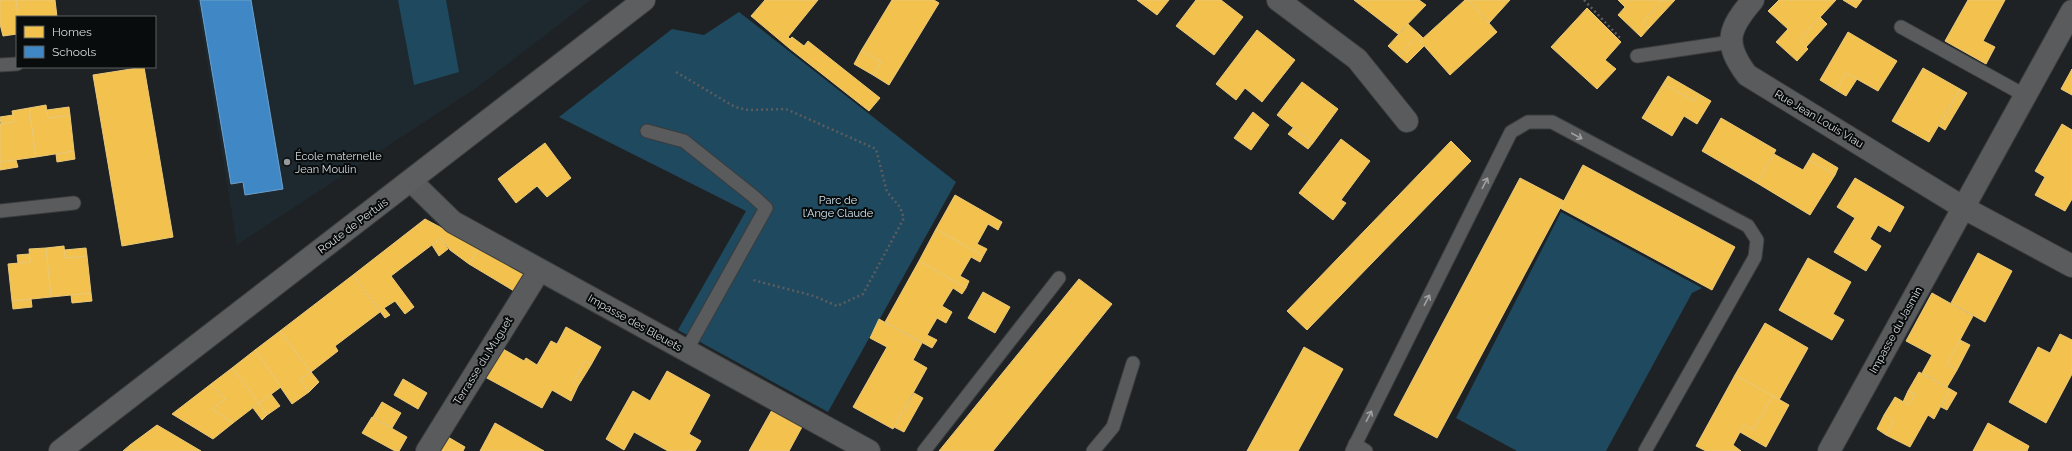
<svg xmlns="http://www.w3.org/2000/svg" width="2072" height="451" viewBox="0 0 2072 451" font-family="Raleway,sans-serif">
<rect width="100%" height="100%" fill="#1f2224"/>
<polygon fill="#1e292f" points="197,0 591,0 476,88 237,245"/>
<g fill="#1f495e">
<polygon points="398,0 446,0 459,72 414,85"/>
<polygon points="739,12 956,182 828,412 678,330 746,211 559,117 672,29 704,35"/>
<polygon points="1561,212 1702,288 1692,293 1606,451 1517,451 1456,418"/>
</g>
<g fill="#f2c14e" stroke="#eac979">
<polygon points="0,0 16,0 18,17 17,34 3,36 0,24"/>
<polygon points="16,0 55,0 57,17 18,17"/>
<polygon points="765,0 818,0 788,37 790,39 792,37 804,46 808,41 880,98 869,111 789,48 751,16"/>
<polygon points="892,0 934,0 939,3 889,85 873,75 881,62 861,51"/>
<polygon points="1137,0 1169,0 1157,15"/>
<polygon points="1196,0 1221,0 1243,17 1214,55 1176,26"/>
<polygon points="1354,0 1419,0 1426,5 1398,34"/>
<polygon points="1465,0 1468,0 1497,32 1450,75 1420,41"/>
<polygon points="1470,0 1510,0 1489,23 1469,1"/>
<polygon points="1618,0 1663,0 1643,21 1649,28 1641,37 1618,15 1625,7"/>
<polygon points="1663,0 1675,0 1649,28 1643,21"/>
<polygon points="1779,0 1836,0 1799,40 1808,49 1797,61 1776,42 1788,29 1768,11"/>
<polygon points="1843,0 1862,0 1856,8"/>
<polygon points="1968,0 2005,0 1983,41 1995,47 1986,64 1945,41"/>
<polygon points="1587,8 1621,42 1605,60 1616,69 1597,89 1551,47"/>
<polygon points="1820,17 1827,24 1806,47 1799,40"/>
<polygon points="1408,24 1419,34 1399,56 1388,46"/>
<polygon points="1257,30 1295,60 1262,102 1245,88 1236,100 1216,84"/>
<polygon points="1848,32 1897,61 1878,91 1846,73 1836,90 1820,80"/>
<polygon points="1419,34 1423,38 1420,41 1424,46 1407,63 1399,56"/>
<polygon points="861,51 881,62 873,75 854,64"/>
<polygon points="144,67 173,237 122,246 93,75"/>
<polygon points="1923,68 1960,89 1929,142 1892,121"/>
<polygon points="2072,69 2072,95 2061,89"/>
<polygon points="1846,73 1857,79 1846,96 1836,90"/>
<polygon points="1668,76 1699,94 1694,101 1663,84"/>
<polygon points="1302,82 1338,109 1313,143 1277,115"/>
<polygon points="1663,84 1694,101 1699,94 1711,101 1697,124 1684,116 1672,136 1642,118"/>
<polygon points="1960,89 1967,93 1945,130 1939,126"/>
<polygon points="46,105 48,118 70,115 74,151 36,157 29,108"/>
<polygon points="69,107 70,115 48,118 47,110"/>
<polygon points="29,108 36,157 0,162 0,124 14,122 12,111"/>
<polygon points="1253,112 1269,125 1251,150 1234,138"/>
<polygon points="13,115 14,122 1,124 0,117"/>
<polygon points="1721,118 1776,150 1757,183 1702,151"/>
<polygon points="2062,124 2072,130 2072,199 2065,211 2035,195 2045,177 2035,171"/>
<polygon points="1293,128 1313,143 1308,149 1288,134"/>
<polygon points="1341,139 1370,161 1341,200 1346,203 1333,220 1299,193"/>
<polygon points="1451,141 1471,161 1307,330 1287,311"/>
<polygon points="545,143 571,178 547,197 537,186 516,203 498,179"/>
<polygon points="74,151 75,159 57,162 56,154"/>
<polygon points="1813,153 1838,168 1835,175 1809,160"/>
<polygon points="1774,154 1803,170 1809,160 1835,175 1810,215 1757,183"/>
<polygon points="16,160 18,167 0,170 0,162"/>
<polygon points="1583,165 1735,247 1712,290 1560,208"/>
<polygon points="1520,178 1564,201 1437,438 1394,415"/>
<polygon points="1855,178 1904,207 1890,232 1878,225 1870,239 1881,246 1866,271 1834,252 1855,218 1837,207"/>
<polygon points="955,195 1002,222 998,230 988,224 977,244 987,249 983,256 936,229"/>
<polygon points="425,219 479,248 469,264 450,250 441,238 391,276 414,307 405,314 395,301 384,308 390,315 385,318 353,275"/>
<polygon points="936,229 983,256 980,262 971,257 960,276 969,281 966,288 919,261"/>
<polygon points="441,238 448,249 439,256 432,245"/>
<polygon points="64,246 65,258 87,256 91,293 51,297 46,248"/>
<polygon points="46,248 51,297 12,301 8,264 30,262 29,249"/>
<polygon points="86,248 87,256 65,258 64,250"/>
<polygon points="479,248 525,272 514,291 469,264"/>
<polygon points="1978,253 2012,271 1985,322 1951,303"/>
<polygon points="29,254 30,262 18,263 17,255"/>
<polygon points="1808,258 1851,282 1833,314 1844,320 1832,340 1779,310"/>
<polygon points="919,261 966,288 962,294 953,288 942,306 952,312 946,323 937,318 927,335 937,340 932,348 885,322"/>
<polygon points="353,275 380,312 335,346 338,351 311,372 280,331"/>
<polygon points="1079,279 1112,304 993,451 939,451"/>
<polygon points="983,292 1010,307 995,333 968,318"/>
<polygon points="91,293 92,301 72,303 71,295"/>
<polygon points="1932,293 1973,316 1947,364 1957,370 1947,387 1922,373 1932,355 1906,341"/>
<polygon points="31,299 32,307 13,309 12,301"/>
<polygon points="879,319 922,343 913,360 927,368 893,429 853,407 887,347 870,338"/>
<polygon points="1765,323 1808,348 1779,400 1735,375"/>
<polygon points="566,327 601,347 591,365 585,361 573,383 578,386 571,401 552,390 542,408 485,377 503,349 524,361 526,358 537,365 551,341 557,344"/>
<polygon points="280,331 311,372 300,380 309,392 292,404 255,350"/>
<polygon points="2060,334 2072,340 2072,374 2046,423 2009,402 2038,347 2050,353"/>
<polygon points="1960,340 1970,345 1957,370 1947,364"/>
<polygon points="1304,347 1343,369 1298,451 1247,451"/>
<polygon points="255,350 281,387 259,403 232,368"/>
<polygon points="585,361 591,365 578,386 573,383"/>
<polygon points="232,368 259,403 233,423 212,409 225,399 211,384"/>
<polygon points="667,371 710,395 689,434 701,441 695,451 668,451 634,432 624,450 606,439 633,391 650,401"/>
<polygon points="311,372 319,382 309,392 300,380"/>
<polygon points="1919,372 1950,389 1934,419 1928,415 1910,447 1886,435 1894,421 1884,415 1895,397 1909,405 1915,394 1908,391"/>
<polygon points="1735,375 1773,396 1753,430 1744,425 1740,432 1733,445 1741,451 1706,451 1696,446"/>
<polygon points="403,379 427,393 418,409 394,395"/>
<polygon points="211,384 225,399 212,409 233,423 213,439 172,414"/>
<polygon points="1950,389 1957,393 1947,410 1941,407"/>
<polygon points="1908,391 1915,394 1909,405 1903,402"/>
<polygon points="914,393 923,398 904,432 894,427"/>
<polygon points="271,394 280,406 267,415 259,403"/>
<polygon points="1773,396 1789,405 1766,447 1740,432 1744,425 1753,430"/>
<polygon points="382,402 401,413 392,428 373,417"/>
<polygon points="259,403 267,415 262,420 253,408"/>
<polygon points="772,410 802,427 789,451 749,451"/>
<polygon points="1884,415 1894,421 1886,435 1877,429"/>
<polygon points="372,417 407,437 399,451 395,451 362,433"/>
<polygon points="495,423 544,451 480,451"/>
<polygon points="1988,423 2029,446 2027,451 1973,451"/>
<polygon points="157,425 201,451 140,451 130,445"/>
<polygon points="448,437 465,447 463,451 440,451"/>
<polygon points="130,445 140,451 123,451"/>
</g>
<polygon fill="#3f88c5" stroke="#6da1cc" points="200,0 251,0 283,189 245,195 243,182 231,184"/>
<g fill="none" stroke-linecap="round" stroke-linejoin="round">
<g stroke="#3a3c3d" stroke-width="15">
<g id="lane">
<polyline points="1901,27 2026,96"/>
<polyline points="1637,56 1731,42"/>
<polyline points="0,65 17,64"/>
<polyline points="647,131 684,141 753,196 766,208 686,351"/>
<polyline points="0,211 74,203"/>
<polyline points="1355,444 1366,451"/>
<polyline points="924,451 1059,278"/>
<polyline points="1093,451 1113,427 1133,363"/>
<polyline points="1352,451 1511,132 1528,122 1552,122 1748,226 1757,240 1755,257 1645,451"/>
</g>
</g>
<g stroke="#3a3c3d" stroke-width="24">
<g id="street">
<polyline points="1278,0 1357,59 1407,121"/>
<path d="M1753 0C1728 29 1723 43 1747 75L1964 208 2072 266"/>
<polyline points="411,181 453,222 869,451"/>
<polyline points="427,451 539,271"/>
<polyline points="1829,451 2072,11"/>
</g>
</g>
<g stroke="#3a3c3d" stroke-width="24">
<polyline id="secondary" points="60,451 644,0"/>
</g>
<g stroke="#5b5d5e" stroke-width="2.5" stroke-dasharray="2 3" stroke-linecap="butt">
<polyline points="1584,0 1621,39"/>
<polyline points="676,72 735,107 748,110 786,109 876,149 887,192 900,207 904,218 863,294 837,306 814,296 753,280"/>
</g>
<use href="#lane" stroke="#5a5b5c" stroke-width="13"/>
<use href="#street" stroke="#5a5b5c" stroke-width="22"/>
<use href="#secondary" stroke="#5c5e60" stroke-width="22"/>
</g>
<defs><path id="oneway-shaft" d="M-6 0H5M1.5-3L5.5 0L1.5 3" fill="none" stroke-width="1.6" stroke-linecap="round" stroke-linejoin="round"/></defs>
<g stroke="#9fa1a4">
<use href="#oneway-shaft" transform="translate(1577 136) rotate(28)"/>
<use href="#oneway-shaft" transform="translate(1485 183) rotate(-63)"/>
<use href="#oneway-shaft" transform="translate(1427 300) rotate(-63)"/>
<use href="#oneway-shaft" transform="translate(1369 416) rotate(-63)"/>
</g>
<circle fill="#979a9d" stroke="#090c0d" stroke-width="1.5" cx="287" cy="162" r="4"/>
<g text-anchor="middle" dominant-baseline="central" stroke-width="4" stroke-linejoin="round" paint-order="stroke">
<g font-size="11" fill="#d7dbde" stroke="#090c0d">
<text transform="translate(1819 119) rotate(31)">Rue Jean Louis Viau</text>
<text transform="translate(353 226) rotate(-37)">Route de Pertuis</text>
<text transform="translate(635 323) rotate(29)">Impasse des Bleuets</text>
<text transform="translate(1896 330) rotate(-61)">Impasse du Jasmin</text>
<text transform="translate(483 361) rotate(-58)">Terrasse du Muguet</text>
</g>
<g font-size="11" fill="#d7dbde" stroke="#090c0d" text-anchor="start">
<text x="295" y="156">École maternelle<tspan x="295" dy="13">Jean Moulin</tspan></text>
</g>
<g font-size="11" fill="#d4e7f3" stroke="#090c0d">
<text x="838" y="200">Parc de<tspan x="838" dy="13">l'Ange Claude</tspan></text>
</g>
</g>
<rect x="16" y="16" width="140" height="52" fill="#090c0d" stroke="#5b5f61"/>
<rect x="24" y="26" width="20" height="12" fill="#f2c14e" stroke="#5b5f61"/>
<text x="52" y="36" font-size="12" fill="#d7dbde">Homes</text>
<rect x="24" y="46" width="20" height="12" fill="#3f88c5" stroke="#5b5f61"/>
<text x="52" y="56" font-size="12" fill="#d7dbde">Schools</text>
</svg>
